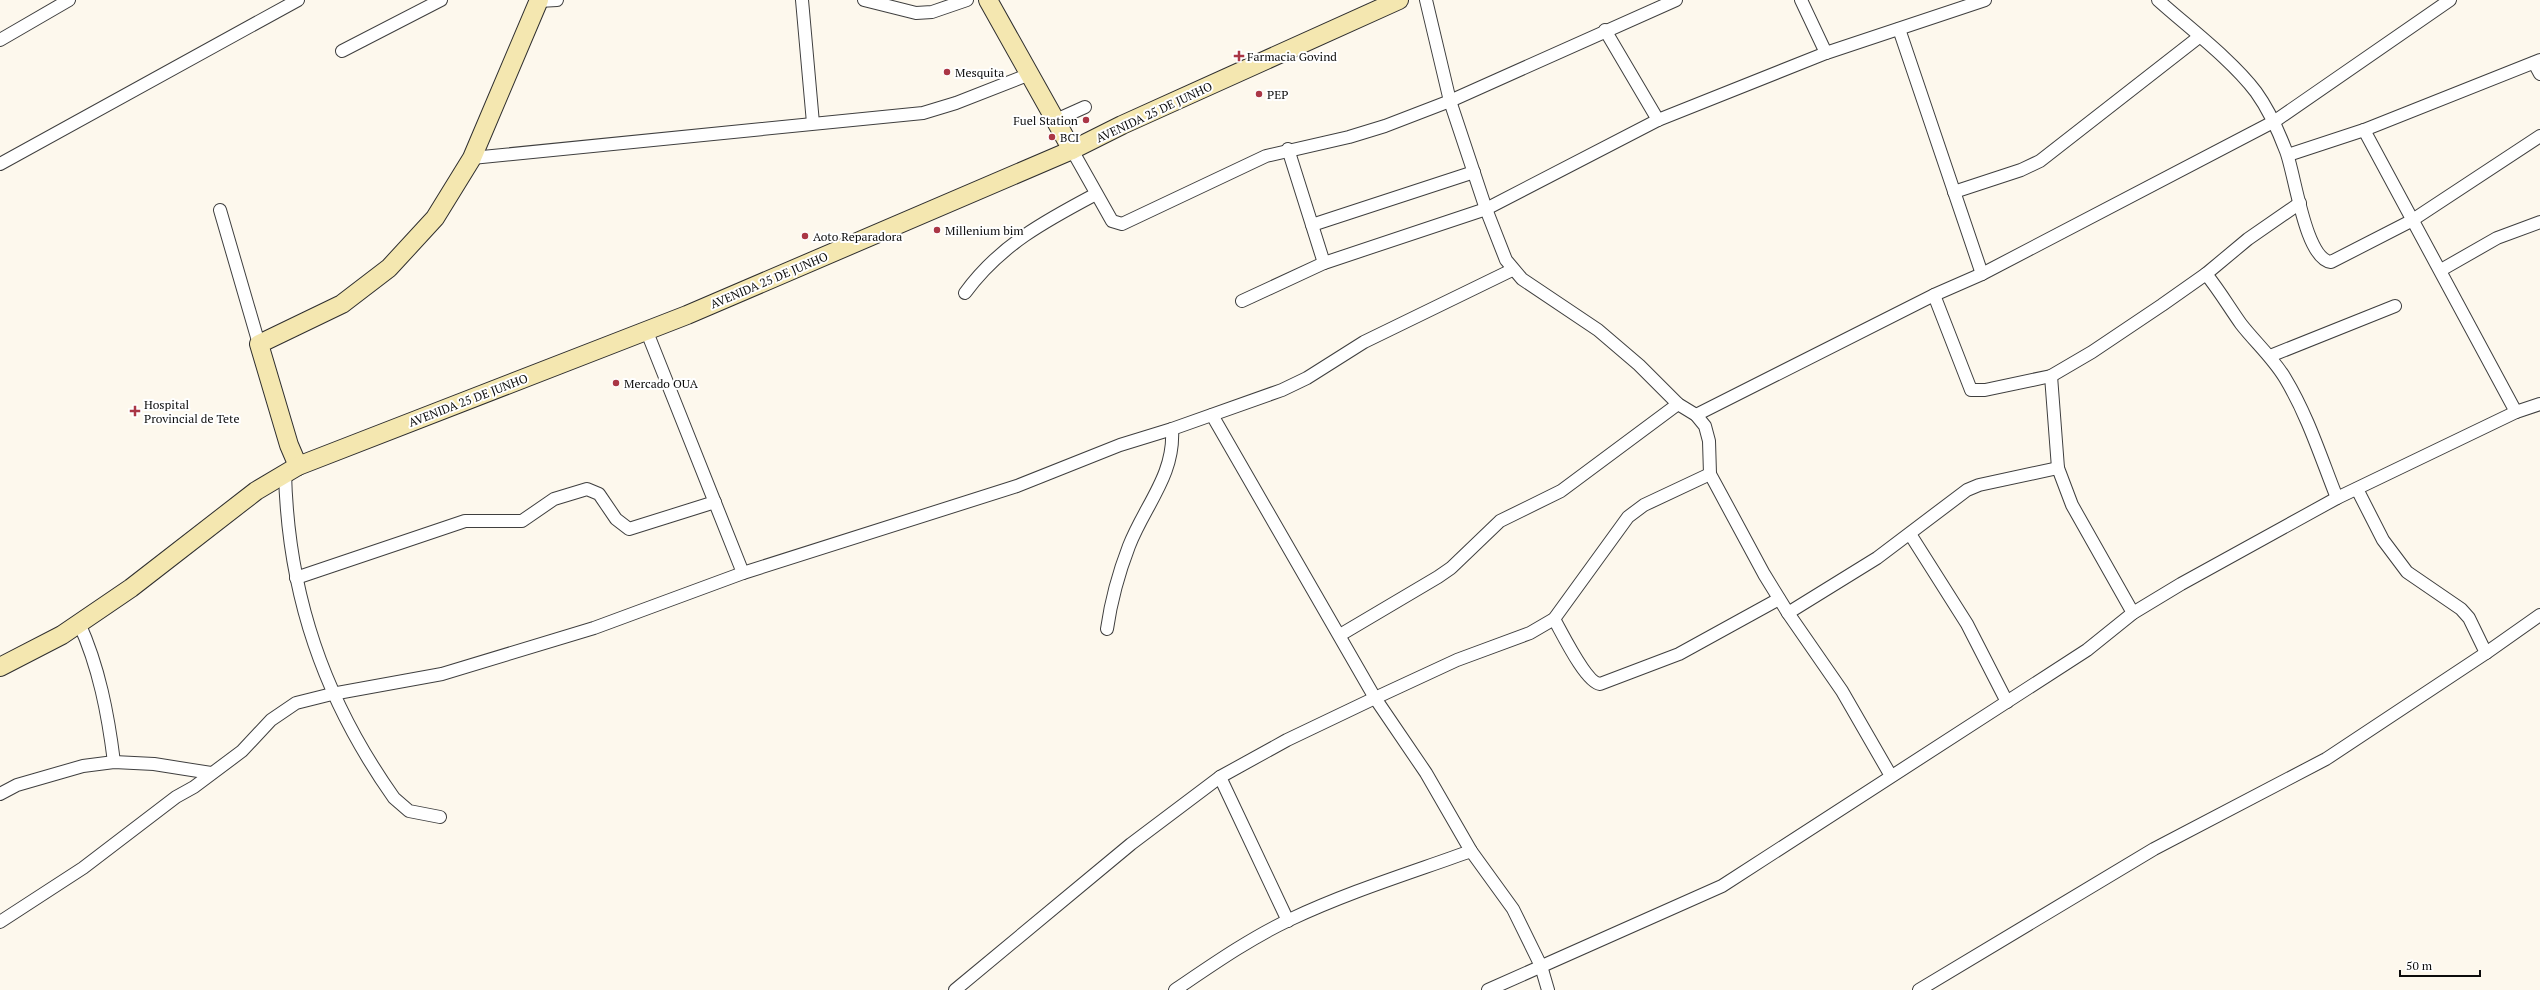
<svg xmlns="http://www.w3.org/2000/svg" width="2540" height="990" viewBox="0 0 2540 990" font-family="'PT Serif',serif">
<rect width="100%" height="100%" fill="#fdf8ed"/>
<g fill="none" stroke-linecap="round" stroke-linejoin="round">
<g stroke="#3f3f3f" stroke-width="14">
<g id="street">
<polyline points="802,0 813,123"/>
<polyline points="864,0 916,13 932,12 967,0"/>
<polyline points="1426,0 1450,101 1486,209 1506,260 1522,279 1598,330 1639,365 1678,404 1696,415 1705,426 1709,441 1710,474 1716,485 1764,574 1788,613 1842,691 1891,776"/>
<polyline points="1801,0 1826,53"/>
<path d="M2158 0C2188 27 2232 60 2256 92 2269 110 2278 130 2286 151 2295 174 2305 259 2331 262L2411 221 2540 136"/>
<polyline points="539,1 557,0"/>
<polyline points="1899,29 1982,274"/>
<polyline points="1605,30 1658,120"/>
<polyline points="0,40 69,0"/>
<polyline points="342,51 441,0"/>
<polyline points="2534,63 2540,74"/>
<polyline points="1056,120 1085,107"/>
<polyline points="2364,130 2516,412"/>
<polyline points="1288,149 1324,263"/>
<polyline points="1072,150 1112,221 1122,224 1266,156 1349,137 1385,126 1450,101 1676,0"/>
<polyline points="2288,155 2364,130 2540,60"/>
<polyline points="472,158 923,113 956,103 1030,74"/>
<polyline points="0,164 298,0"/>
<polyline points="1954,192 2021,170 2040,161 2199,37"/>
<polyline points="220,210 259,344"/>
<polyline points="1312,225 1474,172"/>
<polyline points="2441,270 2497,238 2540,222"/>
<path d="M2206 274C2219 290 2229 307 2241 324 2255 342 2273 358 2285 378 2308 416 2321 458 2337 498"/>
<path d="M965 293C1000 245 1045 221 1096 194"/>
<polyline points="1934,295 1971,390 1985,390 2051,376 2092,352 2162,305 2206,274 2248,239 2300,203"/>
<polyline points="1242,301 1324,263 1486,209 1658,120 1826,53 1985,0"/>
<polyline points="647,332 743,573"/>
<polyline points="2270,356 2395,306"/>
<polyline points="2051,376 2058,468 2072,505 2133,613"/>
<polyline points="1212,415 1375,698 1426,773 1471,851 1513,909 1541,966 1548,990"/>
<polyline points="1696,415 1934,295 1982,274 2275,121 2450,0"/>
<path d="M285 473C288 595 324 699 394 798L409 811 440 817"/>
<polyline points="2357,489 2383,540 2407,572 2461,609 2469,618 2486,653"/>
<polyline points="1910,534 1967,624 2007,702"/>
<polyline points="296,578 465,521 522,521 554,499 587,489 599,494 616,519 629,529 715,502"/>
<polyline points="1788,613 1877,558 1967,490 1979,485 2058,468"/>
<path d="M1554 619C1561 631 1586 683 1600 684L1679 654 1779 599"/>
<path d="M79 623C99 667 108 714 114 762"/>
<path d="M1107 629C1111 601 1119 572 1129 546 1145 505 1175 475 1172 429"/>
<polyline points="1340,635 1438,577 1451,568 1500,521 1561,491 1678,404"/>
<polyline points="1220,777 1288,921"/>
<polyline points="0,794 17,785 83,766 114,762 154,764 211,773"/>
<polyline points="0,922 83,868 176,797 194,787 242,751 271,720 296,703 332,694 442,674 594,628 743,573 1017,486 1120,445 1172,429 1282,390 1307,378 1364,342 1512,270"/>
<polyline points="955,990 1131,844 1220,777 1287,740 1375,698 1457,660 1530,633 1554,619 1628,517 1644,505 1710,474"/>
<path d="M1175 990C1212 965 1249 939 1289 920 1348 892 1410 873 1471 851"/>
<polyline points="1488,990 1722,886 2087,650 2133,613 2181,584 2337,498 2516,412 2540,404"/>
<polyline points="1919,990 2154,849 2326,759 2486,653 2540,615"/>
</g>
</g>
<g stroke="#2e2e2e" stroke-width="20">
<g id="secondary">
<polyline points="988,0 1072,150"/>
<polyline points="298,466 289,445 259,344 342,304 389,268 435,218 472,158 539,0"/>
<polyline points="0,667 62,635 131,588 256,491 298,466 687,315 1072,150 1122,125 1399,0"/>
</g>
</g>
<use href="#street" stroke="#fff" stroke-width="12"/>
<use href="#secondary" stroke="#f4e7b0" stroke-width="18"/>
</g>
<g fill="#aa3645" stroke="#fff" stroke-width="1.5">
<path d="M1237 50h4v4h4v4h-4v4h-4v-4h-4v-4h4z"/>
<circle cx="947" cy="72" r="4"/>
<circle cx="1259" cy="94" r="4"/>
<circle cx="1086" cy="120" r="4"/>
<circle cx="1052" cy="137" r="4"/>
<circle cx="937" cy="230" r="4"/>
<circle cx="805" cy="236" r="4"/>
<circle cx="616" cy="383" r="4"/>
<path d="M133 405h4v4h4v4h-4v4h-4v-4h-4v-4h4z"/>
</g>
<g text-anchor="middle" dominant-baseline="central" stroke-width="4" stroke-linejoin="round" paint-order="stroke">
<g font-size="12" fill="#0c0c0c" stroke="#fff" text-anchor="start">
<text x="1247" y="56">Farmacia Govind</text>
<text x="955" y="72">Mesquita</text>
<text x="1267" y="94">PEP</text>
<text x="1078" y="120" text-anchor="end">Fuel Station</text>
<text x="1060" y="137">BCI</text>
<text x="945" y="230">Millenium bim</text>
<text x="813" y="236">Aoto Reparadora</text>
<text x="624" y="383">Mercado OUA</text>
<text x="144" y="404">Hospital<tspan x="144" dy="14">Provincial de Tete</tspan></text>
</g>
<g font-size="12" fill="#0c0c0c" stroke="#fff">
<text transform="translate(1154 112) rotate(-25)">AVENIDA 25 DE JUNHO</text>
<text transform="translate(769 280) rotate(-23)">AVENIDA 25 DE JUNHO</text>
<text transform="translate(468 400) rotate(-21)">AVENIDA 25 DE JUNHO</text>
</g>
</g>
<path d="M2400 970v6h80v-6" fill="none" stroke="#0c0c0c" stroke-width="2"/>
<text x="2406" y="970" font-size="12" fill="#0c0c0c" stroke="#ffffff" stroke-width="3" paint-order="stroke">50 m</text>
</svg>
